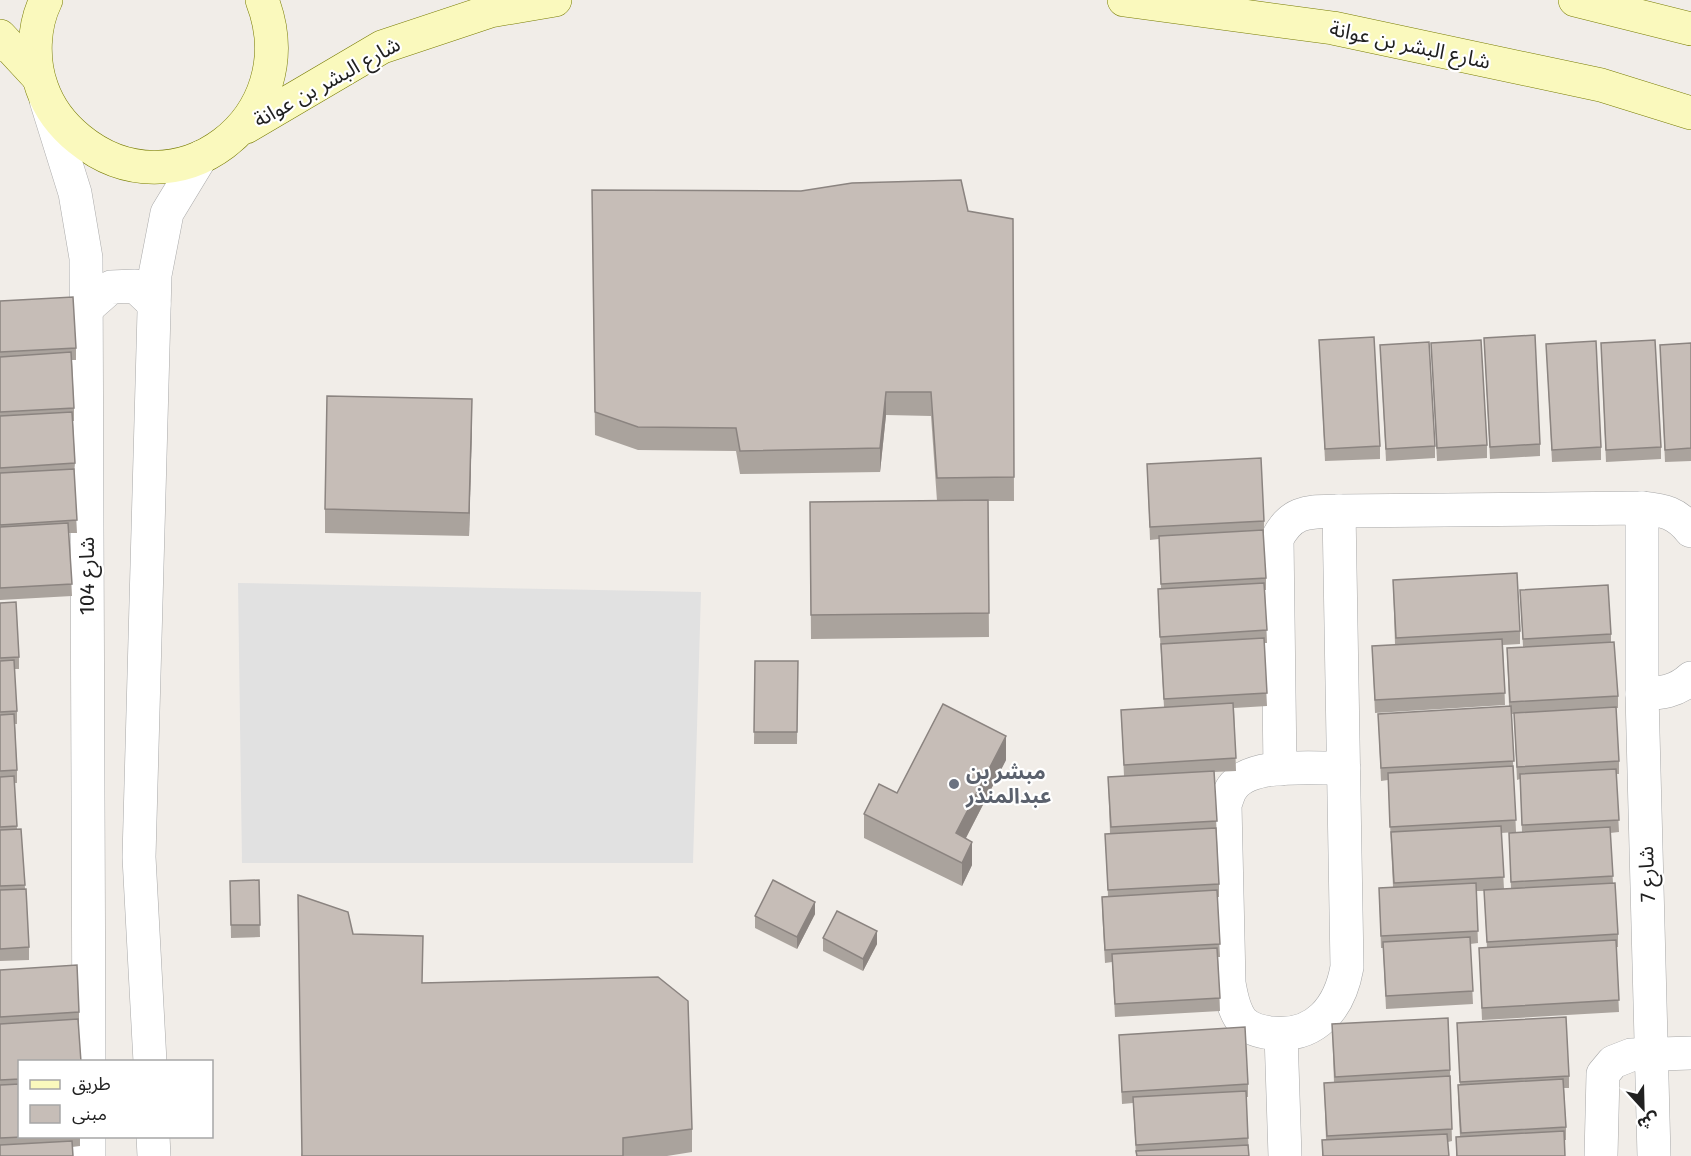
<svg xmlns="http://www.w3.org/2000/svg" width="1691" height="1156" viewBox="0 0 1691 1156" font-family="'Fira Sans','Noto Sans Arabic',sans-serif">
<rect width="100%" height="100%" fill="#f1ede8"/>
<polygon fill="#e1e1e1" points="238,583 701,592 693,863 242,863"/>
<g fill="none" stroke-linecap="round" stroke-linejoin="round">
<g stroke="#a8a8a8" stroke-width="34">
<g id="minor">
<polyline points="1642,508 1642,694 1654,1156"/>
<path d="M1339 511 1347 967C1340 1007 1316 1038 1272 1033 1262 1032 1251 1030 1243 1022 1234 1012 1231 995 1229 983L1225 805C1227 799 1229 792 1232 788 1250 761 1315 769 1344 768"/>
<path d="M1642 694C1661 693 1676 692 1691 678"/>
<path d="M1280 769 1277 539C1292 509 1310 512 1339 511L1642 508C1664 510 1677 513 1691 531"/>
<polyline points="1281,1034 1285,1156"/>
<polyline points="1601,1156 1603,1074 1613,1062 1631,1055 1691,1053"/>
</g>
</g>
<g stroke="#a8a8a8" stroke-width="34">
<g id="tertiary">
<polyline points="46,100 75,193 86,258 89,1062"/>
<polyline points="86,309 111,287 135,286 154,304"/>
<polyline points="150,1062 139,857 155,275 167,213 201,157"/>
<polyline points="89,1136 89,1156"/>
<polyline points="153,1136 154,1156"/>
</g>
</g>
<g stroke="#787c04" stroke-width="34">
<g id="secondary">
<path d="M46 0C33 26 32 61 42 88 49 108 63 126 79 139 175 218 308 118 262 0"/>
<polyline points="1124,0 1333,28 1601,85 1691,113"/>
<polyline points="1575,0 1691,29"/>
<polyline points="0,36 38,77"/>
<polyline points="246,127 382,47 490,11 555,0"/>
</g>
</g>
<use href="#minor" stroke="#fff" stroke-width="33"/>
<use href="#tertiary" stroke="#fff" stroke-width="33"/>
<use href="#secondary" stroke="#faf9bd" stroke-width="33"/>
</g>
<g fill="#aaa39d" fill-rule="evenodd">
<polygon points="592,190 968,211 1013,219 1014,501 988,501 989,637 811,639 810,502 937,501 931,416 886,415 880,472 740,474 736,451 638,450 595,435"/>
<polygon points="0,301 76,348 76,360 72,360 74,408 74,421 73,421 75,463 74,476 77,533 69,533 72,596 0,600"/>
<polygon points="1484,338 1540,444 1540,456 1490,459"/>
<polygon points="1319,340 1380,446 1380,459 1325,461"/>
<polygon points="1431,343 1487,445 1487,458 1437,461"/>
<polygon points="1601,343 1661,447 1661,459 1606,462"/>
<polygon points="1691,343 1691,461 1665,462 1660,345"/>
<polygon points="1546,344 1601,447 1601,460 1552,462"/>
<polygon points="1380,345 1435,446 1435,458 1386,461"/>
<polygon points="472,422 469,536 325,533 325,509"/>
<polygon points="1147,464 1264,521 1264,533 1263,533 1266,578 1266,590 1265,590 1267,643 1264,643 1267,706 1234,708 1236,771 1214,772 1219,884 1219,897 1217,897 1220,957 1218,957 1220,1011 1115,1017 1112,962 1105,963 1102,909 1102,897 1108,896 1105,834 1110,834 1108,777 1124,776 1121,710 1164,707 1158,602 1158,589 1161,589 1159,539 1150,540"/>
<polygon points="1393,580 1520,631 1520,644 1503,645 1505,705 1375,713 1372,646 1395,645"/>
<path d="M1520 590 1611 634V642L1618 696V708H1616L1619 761V774H1616L1619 832 1610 833 1613 883 1618 934V947H1616L1619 1012 1482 1020 1479 948H1487L1484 891H1476L1478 943 1470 944 1473 1004 1386 1009 1383 948H1381L1379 888 1393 887 1388 780 1381 781 1378 714 1509 706 1507 648 1523 647ZM1511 714H1514L1517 780 1520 779 1522 832 1509 833 1511 889H1504L1501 833 1516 832Z"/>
<polygon points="0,603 19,657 19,669 14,669 17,711 17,724 15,724 17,770 17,783 14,783 17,829 21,829 29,947 29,960 0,961"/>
<polygon points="755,661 798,661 797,744 754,744"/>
<polygon points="1006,760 966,838 972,865 962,886 864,838 864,814 897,793"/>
<polygon points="259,880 260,937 231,938 230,881"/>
<polygon points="815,914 797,949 755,928 755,916"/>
<polygon points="353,934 422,983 692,1129 692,1152 667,1156 301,1156"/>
<polygon points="823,938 877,944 863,971 823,951"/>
<polygon points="0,970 79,1012 79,1024 20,1062 20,1137 80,1137 80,1146 0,1156"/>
<polygon points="1457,1023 1569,1076 1569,1088 1564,1088 1566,1127 1566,1140 1564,1140 1565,1156 1456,1156 1456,1137 1460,1137 1458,1098 1458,1085 1460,1085"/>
<polygon points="1332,1024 1450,1070 1452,1141 1448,1142 1449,1156 1322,1156 1322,1140 1326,1140 1324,1083 1334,1083"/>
<polygon points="1119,1035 1248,1084 1248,1097 1246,1097 1249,1156 1136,1156 1133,1103 1122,1104"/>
</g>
<g fill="#8b8480">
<polygon points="886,392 886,415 880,472 880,448"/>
<polygon points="472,399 472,422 469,536 469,513"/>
<polygon points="1006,736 1006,760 956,857 956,833"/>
<polygon points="972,842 972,865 962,886 962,863"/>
<polygon points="815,902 815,914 797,949 797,937"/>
<polygon points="877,931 877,944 863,971 863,959"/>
</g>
<g fill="#c6bdb7" stroke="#8b8480" stroke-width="1.5">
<polygon points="961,180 968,211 1013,219 1014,477 937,478 931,392 886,392 880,448 740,451 736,428 638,427 595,412 592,190 801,191 852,183"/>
<polygon points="73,297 76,348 0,352 0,301"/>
<polygon points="1535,335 1540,444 1490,447 1484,338"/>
<polygon points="1374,337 1380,446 1325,449 1319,340"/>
<polygon points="1481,340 1487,445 1437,448 1431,343"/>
<polygon points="1655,340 1661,447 1606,450 1601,343"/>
<polygon points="1596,341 1601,447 1552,450 1546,344"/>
<polygon points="1429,342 1435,446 1386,449 1380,345"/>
<polygon points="1691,343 1691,448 1665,450 1660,345"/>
<polygon points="71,352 74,408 0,412 0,357"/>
<polygon points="327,396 472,399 469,513 325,509"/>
<polygon points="72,412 75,463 0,468 0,416"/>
<polygon points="1261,458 1264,521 1150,527 1147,464"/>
<polygon points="74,469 77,520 0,525 0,473"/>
<polygon points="988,500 989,613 811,615 810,502"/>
<polygon points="68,523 72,584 0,588 0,527"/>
<polygon points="1263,530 1266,578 1161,584 1159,536"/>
<polygon points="1517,573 1520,631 1396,638 1393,580"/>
<polygon points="1264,583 1267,630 1160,637 1158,589"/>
<polygon points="1608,585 1611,634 1523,639 1520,590"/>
<polygon points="16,602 19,657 0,658 0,603"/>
<polygon points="1264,638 1267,693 1164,699 1161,644"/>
<polygon points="1502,639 1505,693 1375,700 1372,646"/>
<polygon points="1614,642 1618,696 1510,702 1507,648"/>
<polygon points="14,660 17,711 0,712 0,661"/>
<polygon points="755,661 798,661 797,732 754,732"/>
<polygon points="1233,703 1236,758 1124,765 1121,710"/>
<polygon points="943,704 1006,736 956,833 972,842 962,863 864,814 879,784 897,793"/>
<polygon points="1511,706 1514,761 1381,768 1378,714"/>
<polygon points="1616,707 1619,761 1517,767 1514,713"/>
<polygon points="14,714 17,770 0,771 0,715"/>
<polygon points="1513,766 1516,820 1390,827 1388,773"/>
<polygon points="1616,769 1619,820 1522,825 1520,774"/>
<polygon points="1214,771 1217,821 1111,827 1108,777"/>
<polygon points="14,776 17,826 0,827 0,777"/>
<polygon points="1501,826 1504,877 1394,883 1391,832"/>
<polygon points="1610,827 1613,876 1511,882 1509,833"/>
<polygon points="1216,828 1219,884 1108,890 1105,834"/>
<polygon points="21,829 25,885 0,886 0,830"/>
<polygon points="259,880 260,925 231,925 230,881"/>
<polygon points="773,880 815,902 797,937 755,916"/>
<polygon points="1476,883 1478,931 1381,936 1379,888"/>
<polygon points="1615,883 1618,934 1487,942 1484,890"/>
<polygon points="26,889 29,947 0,949 0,890"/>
<polygon points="1217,890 1220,944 1105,950 1102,897"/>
<polygon points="298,895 348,912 353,934 423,936 422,983 658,977 688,1001 692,1129 623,1138 623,1156 302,1156"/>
<polygon points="837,911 877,931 863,959 823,938"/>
<polygon points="1470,937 1473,991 1386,996 1383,942"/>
<polygon points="1616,940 1619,1000 1482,1008 1479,948"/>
<polygon points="1217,948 1220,998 1115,1004 1112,954"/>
<polygon points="77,965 79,1012 0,1017 0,970"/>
<polygon points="1566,1017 1569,1076 1460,1082 1457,1023"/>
<polygon points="1448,1018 1450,1070 1335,1077 1332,1024"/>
<polygon points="78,1019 81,1062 20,1062 20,1079 0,1080 0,1024"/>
<polygon points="1245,1027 1248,1084 1122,1092 1119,1035"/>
<polygon points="1450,1076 1452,1129 1327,1136 1324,1083"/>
<polygon points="1563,1079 1566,1127 1461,1133 1458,1085"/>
<polygon points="20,1084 20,1137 23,1137 0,1138 0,1085"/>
<polygon points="1246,1091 1248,1138 1136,1145 1133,1097"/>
<polygon points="1564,1131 1565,1156 1457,1156 1456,1137"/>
<polygon points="1447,1134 1449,1156 1323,1156 1322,1140"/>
<polygon points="72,1141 73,1156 0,1156 0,1145"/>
<polygon points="1248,1145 1249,1156 1137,1156 1136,1151"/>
</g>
<circle fill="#6b7280" stroke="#fff" stroke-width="2" cx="954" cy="784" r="6"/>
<g text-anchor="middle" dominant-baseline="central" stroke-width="4.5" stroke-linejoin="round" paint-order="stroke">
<g font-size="21" fill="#212121" stroke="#fff">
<text transform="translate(1410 45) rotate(12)">شارع البشر بن عوانة</text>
<text transform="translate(327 82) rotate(-29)">شارع البشر بن عوانة</text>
<text transform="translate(87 576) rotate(-90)">شارع 104</text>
<text transform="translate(1647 874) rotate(-92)">شارع 7</text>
</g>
<g font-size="21" font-weight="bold" fill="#5b616d" stroke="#fff" text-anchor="start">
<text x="966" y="772">مبشر بن<tspan x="966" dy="24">عبدالمنذر</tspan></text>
</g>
</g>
<rect x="18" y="1060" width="195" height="78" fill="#ffffff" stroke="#a6a6a6" stroke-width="1.5"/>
<rect x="30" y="1080" width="30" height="9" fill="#faf9bd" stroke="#a6a6a6" stroke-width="1.5"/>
<text x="72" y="1090" font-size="18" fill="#212121">طريق</text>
<rect x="30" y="1105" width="30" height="18" fill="#c6bdb7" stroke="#a6a6a6" stroke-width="1.5"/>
<text x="72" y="1120" font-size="18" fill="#212121">مبنى</text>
<g transform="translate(1643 1108) rotate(158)" stroke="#ffffff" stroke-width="4.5" paint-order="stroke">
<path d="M0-4.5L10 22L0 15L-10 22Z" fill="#212121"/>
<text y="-9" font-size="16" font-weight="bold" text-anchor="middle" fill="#212121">ش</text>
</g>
</svg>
